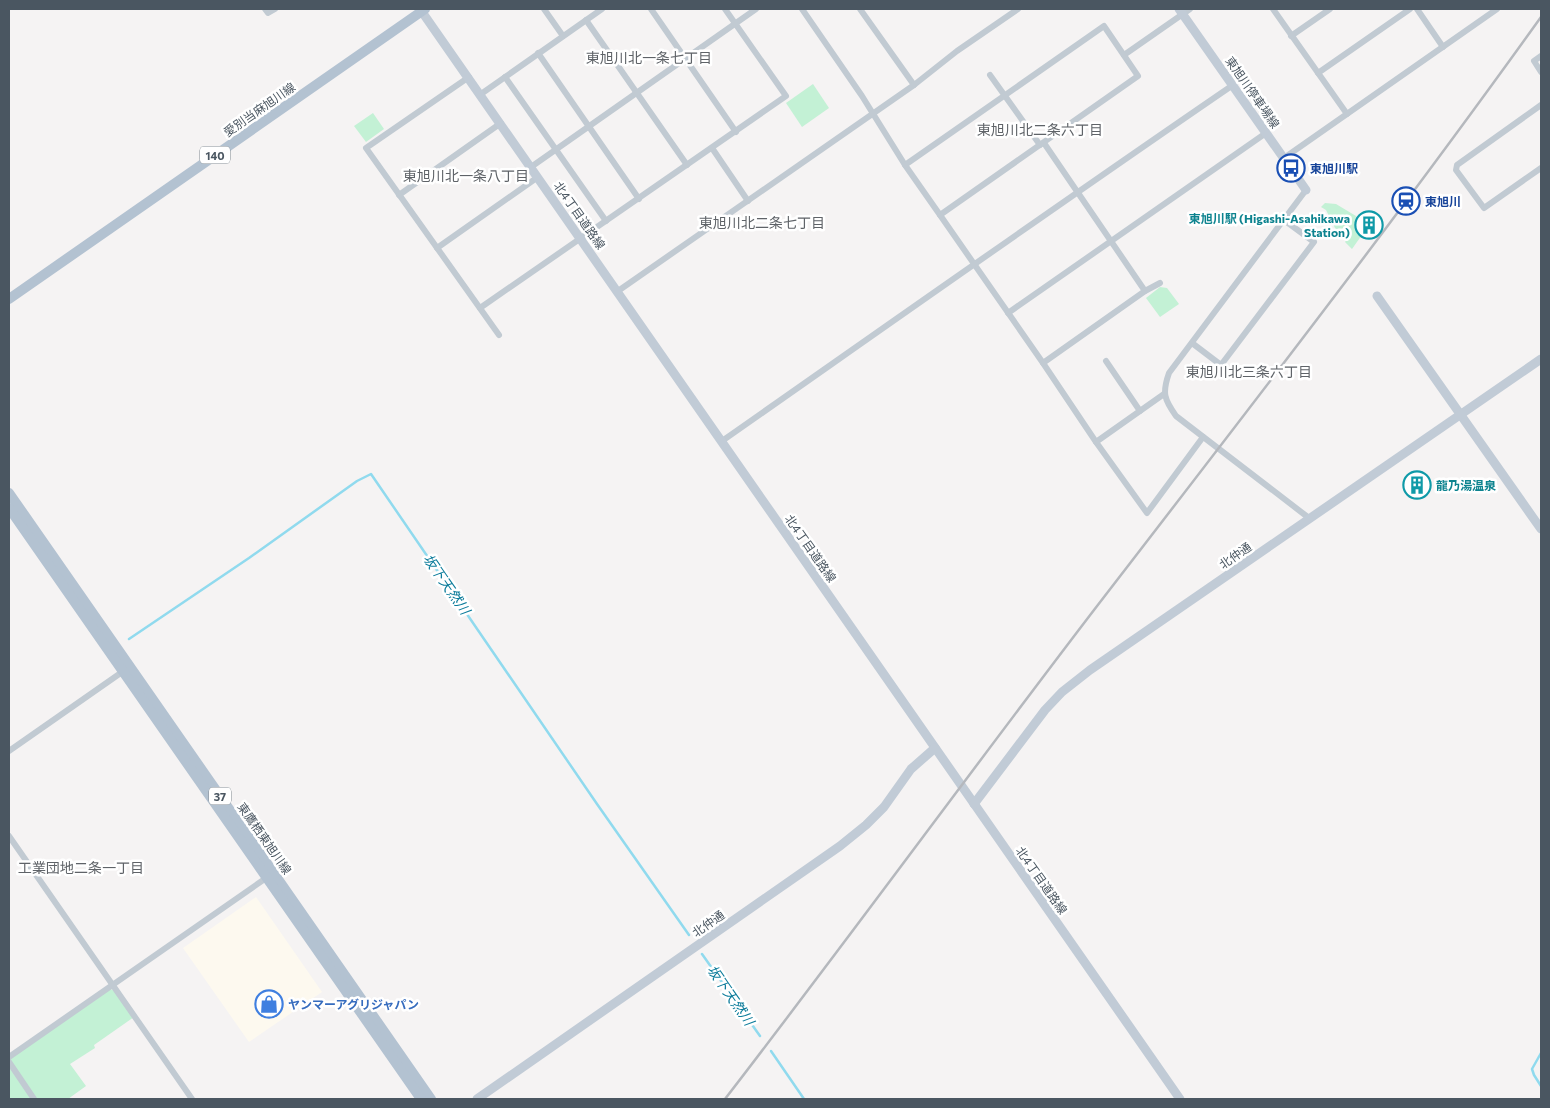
<svg xmlns="http://www.w3.org/2000/svg" width="1550" height="1108" viewBox="0 0 1550 1108" font-family="Commissioner,'Noto Sans JP',sans-serif">
<rect width="100%" height="100%" fill="#f5f3f3"/>
<polygon fill="#fdf9ef" points="256,897 322,992 249,1042 183,948"/>
<g fill="#c3f1d5">
<polygon points="813,84 829,108 802,127 786,103"/>
<polygon points="373,113 384,129 366,142 354,126"/>
<polygon points="1325,203 1336,204 1356,216 1355,222 1364,232 1352,249 1345,242 1347,239 1336,230 1326,210 1321,207"/>
<polygon points="1160,287 1167,288 1179,304 1160,317 1146,298"/>
<polygon points="108,988 117,992 134,1017 94,1045 95,1048 70,1064 86,1086 68,1099 9,1099 9,1057"/>
</g>
<g fill="none" stroke-linecap="round" stroke-linejoin="round">
<g stroke="#90daee" stroke-width="2.5">
<polyline points="129,639 249,558 357,481 371,474 597,804 689,935"/>
<polyline points="702,954 760,1036"/>
<polyline points="771,1051 804,1099"/>
<polyline points="1541,1053 1532,1069 1534,1075 1541,1086"/>
</g>
<g stroke="#c1cad2" stroke-width="6">
<polyline points="265,9 268,13 275,9"/>
<polyline points="544,9 563,36"/>
<polyline points="651,9 736,132"/>
<polyline points="802,9 862,96 905,165 940,215 1043,363 1096,442 1147,513 1203,437"/>
<polyline points="860,9 914,85"/>
<polyline points="1273,9 1347,114"/>
<polyline points="1417,9 1443,47"/>
<polyline points="586,20 687,165"/>
<polyline points="1291,36 1330,9"/>
<polyline points="538,53 639,199"/>
<polyline points="1124,55 1190,9"/>
<polyline points="1541,56 1534,61 1541,72"/>
<polyline points="1318,73 1410,9"/>
<polyline points="990,75 1040,145"/>
<polyline points="469,77 366,148 499,335"/>
<polyline points="505,77 606,221"/>
<polyline points="481,94 602,9"/>
<polyline points="1541,105 1457,165 1456,170 1484,208 1541,168"/>
<polyline points="1044,143 1145,291"/>
<polyline points="712,148 748,201"/>
<polyline points="1284,158 1497,9"/>
<polyline points="905,165 1104,26 1138,76 940,215"/>
<polyline points="531,167 756,9"/>
<path d="M1306 190 1169 373C1162 393 1164 399 1176 416L1309 518"/>
<polyline points="399,195 501,123"/>
<polyline points="437,248 538,177"/>
<polyline points="618,291 914,85 957,51 1018,9"/>
<polyline points="480,308 786,96 725,9"/>
<polyline points="1008,313 1266,133"/>
<polyline points="1192,343 1221,365 1314,242 1284,220"/>
<polyline points="1106,361 1140,411"/>
<polyline points="1043,363 1145,291 1160,283"/>
<path d="M722 441C892 322 1062 202 1233 85"/>
<polyline points="1096,442 1164,394"/>
<polyline points="9,751 125,670"/>
<polyline points="9,836 192,1099"/>
<polyline points="9,1057 269,876"/>
<polyline points="9,1062 34,1099"/>
</g>
<g stroke="#c1cbd6" stroke-width="9">
<polyline points="420,9 1180,1099"/>
<polyline points="1179,9 1306,190"/>
<polyline points="1377,296 1541,529"/>
<polyline points="974,804 1045,710 1062,692 1090,670 1541,359"/>
<polyline points="477,1099 840,846 866,825 884,807 911,769 935,748"/>
</g>
<g stroke="#b3c2d1" stroke-width="10">
<polyline points="9,299 425,9"/>
<polyline points="9,493 431,1099"/>
<polyline points="9,508 421,1099"/>
</g>
<path stroke="#b5b8bd" stroke-width="2.5" d="M725 1099C850 937 970 772 1094 610 1245 414 1397 218 1541 17"/>
</g>
<defs>
<g id="bus-ring" transform="scale(1.4375)"><circle r="9.5" fill="#fff" stroke="#1a4fb4" stroke-width="1.5"/><path d="M-5-6H5V4H4V6H2V4H-2V6H-4V4H-5ZM-3.5-4V0h7V-4ZM-3.5 1.2v1.5H-2V1.2ZM2 1.2v1.5H3.5V1.2Z" fill="#1a4fb4"/></g>
<g id="station-ring" transform="scale(1.4375)"><circle r="9.5" fill="#fff" stroke="#1a4fb4" stroke-width="1.5"/><path d="M-3-6H3Q5-6 5-4V2Q5 4 3 4L4.5 6H3L1.5 4h-3L-3 6H-4.5L-3 4Q-5 4-5 2V-4Q-5-6-3-6ZM-3.5-4v3h7v-3ZM-3.5 1v1.5H-2V1ZM2 1v1.5H3.5V1Z" fill="#1a4fb4"/></g>
<g id="building-ring" transform="scale(1.4375)"><circle r="9.5" fill="#fff" stroke="#0f9aa8" stroke-width="1.5"/><path d="M-4-6H4V6H1V3H-1V6H-4ZM-2.5-4.3h1.7v1.8h-1.7ZM.8-4.3h1.7v1.8H.8ZM-2.5-1h1.7V.8h-1.7ZM.8-1h1.7V.8H.8Z" fill="#0f9aa8"/></g>
<g id="shop-ring" transform="scale(1.4375)"><circle r="9.5" fill="#fff" stroke="#3f7fe0" stroke-width="1.5"/><path d="M-5-2.5h2.3a2.7 3.5 0 0 1 5.4 0H5L5.5 6h-11ZM-1.5-2.5h3a1.5 2.3 0 0 0-3 0Z" fill="#3f7fe0"/></g>
</defs>
<g fill-rule="evenodd">
<use href="#bus-ring" x="1291" y="168"/>
<use href="#station-ring" x="1406" y="201"/>
<use href="#building-ring" x="1369" y="225"/>
<use href="#building-ring" x="1417" y="485"/>
<use href="#shop-ring" x="269" y="1004"/>
</g>
<g text-anchor="middle" dominant-baseline="central" stroke-width="5" stroke-linejoin="round" paint-order="stroke">
<g fill="#fff" stroke="#808990" stroke-width="1">
<rect x="200" y="146.5" width="30" height="17" rx="4"/>
<rect x="209" y="787.5" width="22" height="17" rx="4"/>
</g>
<g font-size="11" font-weight="bold" fill="#4a5661">
<text x="215" y="155">140</text>
<text x="220" y="796">37</text>
</g>
<g font-size="12" fill="#4a5661" stroke="#fff">
<text transform="translate(1253 92) rotate(55)">東旭川停車場線</text>
<text transform="translate(259 109) rotate(-35)">愛別当麻旭川線</text>
<text transform="translate(580 215) rotate(55)">北4丁目道路線</text>
<text transform="translate(811 548) rotate(55)">北4丁目道路線</text>
<text transform="translate(1235 555) rotate(-35)">北仲通</text>
<text transform="translate(265 838) rotate(55)">東鷹栖東旭川線</text>
<text transform="translate(1042 880) rotate(55)">北4丁目道路線</text>
<text transform="translate(708 923) rotate(-35)">北仲通</text>
</g>
<g font-size="12" font-weight="bold" fill="#164399" stroke="#fff" text-anchor="start">
<text x="1310" y="168">東旭川駅</text>
<text x="1425" y="201">東旭川</text>
</g>
<g font-size="12" font-weight="bold" fill="#0d838f" stroke="#fff" text-anchor="end">
<text x="1350" y="218">東旭川駅 (Higashi-Asahikawa<tspan x="1350" dy="14">Station)</tspan></text>
<text x="1436" y="485" text-anchor="start">龍乃湯温泉</text>
</g>
<g font-size="12" font-weight="bold" fill="#366cbe" stroke="#fff" text-anchor="start">
<text x="288" y="1004">ヤンマーアグリジャパン</text>
</g>
<g font-size="14" fill="#5f6368" stroke="#fff">
<text x="649" y="57">東旭川北一条七丁目</text>
<text x="1040" y="129">東旭川北二条六丁目</text>
<text x="466" y="175">東旭川北一条八丁目</text>
<text x="762" y="222">東旭川北二条七丁目</text>
<text x="1249" y="371">東旭川北三条六丁目</text>
<text x="81" y="867">工業団地二条一丁目</text>
</g>
<g font-size="14" font-style="italic" fill="#0c7c9b" stroke="#fff">
<text transform="translate(447 584) rotate(55)">坂下天然川</text>
<text transform="translate(731 995) rotate(55)">坂下天然川</text>
</g>
</g>
<rect width="1550" height="1108" fill="none" stroke="#4a5661" stroke-width="20"/>
</svg>
